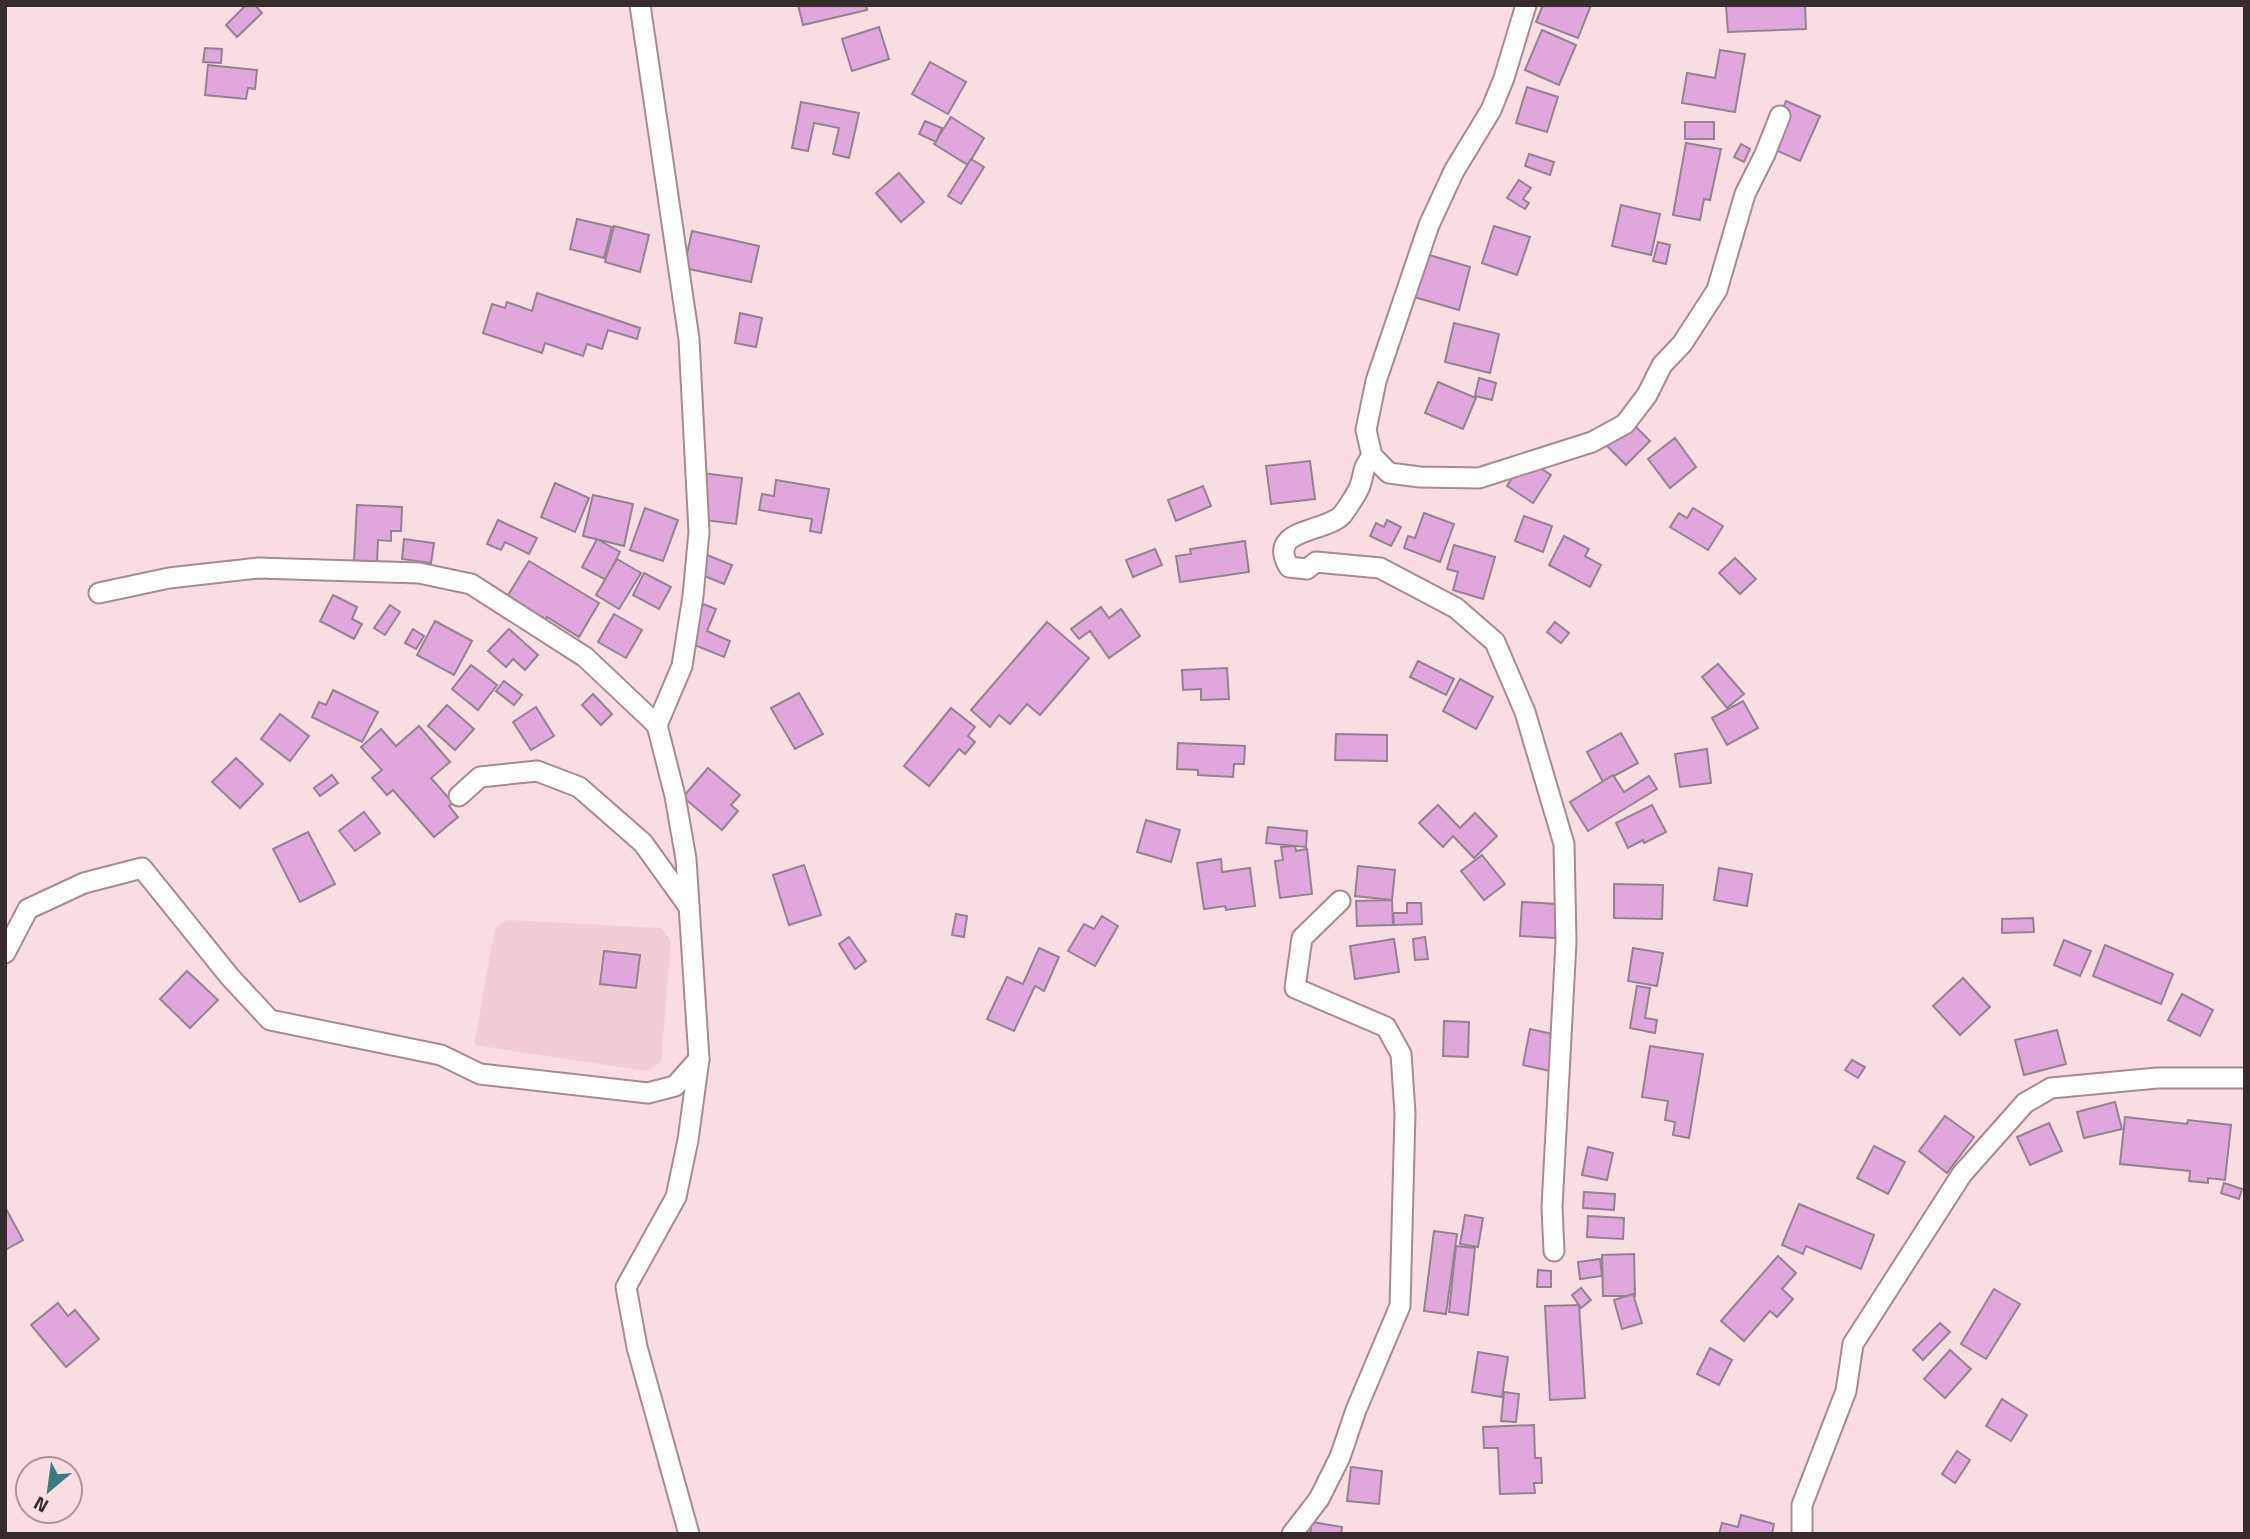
<svg xmlns="http://www.w3.org/2000/svg" width="2250" height="1539" viewBox="0 0 2250 1539" font-family="'Titillium Web',sans-serif">
<rect width="100%" height="100%" fill="#fadce3"/>
<polygon fill="#f3cdd6" points="507,920 661,928 671,941 661,1062 646,1071 474,1045 495,928"/>
<g fill="#dfa7dc" stroke="#948192" stroke-width="2">
<polygon points="246,5 255,5 262,13 237,37 226,25"/>
<polygon points="798,5 866,5 867,10 803,25"/>
<polygon points="1543,5 1591,5 1578,38 1536,22"/>
<polygon points="1726,5 1805,5 1806,29 1728,32"/>
<polygon points="879,27 889,59 852,71 842,39"/>
<polygon points="1542,30 1576,45 1559,85 1525,70"/>
<polygon points="205,48 222,49 221,63 203,62"/>
<polygon points="1720,50 1745,54 1735,112 1682,103 1687,73 1715,78"/>
<polygon points="930,62 966,82 948,114 912,94"/>
<polygon points="208,65 257,70 255,89 248,88 246,99 205,95"/>
<polygon points="1527,87 1558,97 1547,132 1516,123"/>
<polygon points="1786,101 1820,116 1800,161 1767,146"/>
<polygon points="801,102 859,113 849,158 833,154 839,128 814,123 808,151 792,148"/>
<polygon points="951,117 984,138 968,165 934,144"/>
<polygon points="925,121 942,128 936,142 919,134"/>
<rect x="1685" y="122" width="29" height="17"/>
<polygon points="1686,143 1721,149 1710,200 1704,199 1700,220 1673,215"/>
<polygon points="1741,144 1750,149 1744,162 1734,157"/>
<polygon points="1529,154 1554,162 1550,175 1525,166"/>
<polygon points="971,159 984,167 961,204 948,196"/>
<polygon points="899,173 924,202 901,222 876,193"/>
<polygon points="1519,180 1531,188 1523,199 1529,203 1525,209 1507,198"/>
<polygon points="1621,205 1660,214 1651,255 1612,246"/>
<polygon points="577,219 612,227 604,258 570,249"/>
<polygon points="614,226 649,235 640,272 605,262"/>
<polygon points="1494,226 1530,237 1517,275 1482,263"/>
<polygon points="692,231 759,246 751,282 684,268"/>
<polygon points="1658,242 1670,245 1666,264 1653,261"/>
<polygon points="1426,254 1470,267 1459,310 1414,297"/>
<polygon points="537,293 640,328 637,339 608,330 602,349 587,344 583,356 545,343 542,353 483,333 492,304 505,308 507,302 532,311"/>
<polygon points="740,313 762,318 756,347 735,343"/>
<polygon points="1454,323 1499,334 1490,373 1445,362"/>
<polygon points="1479,378 1496,383 1492,400 1475,396"/>
<polygon points="1438,382 1476,398 1463,429 1425,413"/>
<polygon points="1625,416 1650,441 1626,465 1601,440"/>
<polygon points="1675,438 1696,467 1670,488 1648,459"/>
<polygon points="1525,458 1551,475 1533,503 1507,486"/>
<polygon points="1310,461 1315,499 1271,504 1266,466"/>
<polygon points="702,473 742,478 736,524 696,519"/>
<polygon points="776,480 829,489 821,533 810,531 812,519 759,510 762,494 774,496"/>
<polygon points="555,483 589,498 575,532 541,517"/>
<polygon points="1203,486 1211,506 1176,521 1168,500"/>
<polygon points="593,495 633,504 624,546 583,536"/>
<polygon points="357,505 402,507 401,531 391,531 391,541 378,540 377,562 354,561"/>
<polygon points="645,508 678,520 663,561 630,550"/>
<polygon points="1693,508 1723,526 1708,550 1670,527 1679,513 1687,518"/>
<polygon points="1424,513 1454,524 1440,562 1404,548 1408,536 1415,538"/>
<polygon points="1524,516 1552,526 1543,552 1515,541"/>
<polygon points="498,520 537,538 529,554 505,542 501,550 487,544"/>
<polygon points="1387,520 1401,527 1391,546 1370,536 1376,523 1384,527"/>
<polygon points="1564,536 1589,549 1585,556 1601,565 1590,587 1549,565"/>
<polygon points="404,539 434,543 431,563 402,559"/>
<polygon points="597,539 620,552 606,580 582,567"/>
<polygon points="1245,541 1249,572 1180,582 1176,556 1191,554 1190,549"/>
<polygon points="1454,545 1495,557 1483,599 1453,590 1458,572 1447,569"/>
<polygon points="1155,549 1162,565 1133,577 1126,560"/>
<polygon points="697,551 732,565 724,584 689,570"/>
<polygon points="1735,558 1756,579 1740,594 1719,573"/>
<polygon points="617,559 641,573 619,609 596,595"/>
<polygon points="529,561 599,603 579,637 547,617 543,624 505,600"/>
<polygon points="644,573 671,587 659,609 633,595"/>
<polygon points="333,595 357,607 352,619 362,624 354,639 320,621"/>
<polygon points="703,604 716,609 707,631 730,641 724,657 687,642"/>
<polygon points="390,605 400,612 385,635 374,628"/>
<polygon points="1101,607 1109,618 1121,609 1140,636 1109,658 1090,631 1079,639 1071,629"/>
<polygon points="614,614 642,630 626,658 598,642"/>
<polygon points="435,621 472,641 454,675 417,655"/>
<polygon points="1047,622 1089,658 1040,715 1027,704 1010,724 999,715 990,727 971,710"/>
<polygon points="1555,622 1569,633 1561,643 1547,632"/>
<polygon points="413,629 424,636 416,649 405,643"/>
<polygon points="509,629 538,655 525,670 513,659 506,667 488,651"/>
<polygon points="1418,661 1454,679 1446,695 1410,677"/>
<polygon points="1718,664 1744,694 1727,708 1702,677"/>
<polygon points="471,665 497,685 478,710 452,689"/>
<polygon points="1227,668 1229,699 1201,700 1201,689 1183,690 1182,670"/>
<polygon points="1460,679 1493,697 1476,729 1443,711"/>
<polygon points="504,681 522,695 514,705 496,691"/>
<polygon points="333,690 378,712 362,742 312,717 319,702 326,705"/>
<polygon points="799,693 823,734 795,749 771,708"/>
<polygon points="593,694 612,714 601,725 582,705"/>
<polygon points="1743,701 1758,728 1727,745 1712,718"/>
<polygon points="447,705 474,729 455,750 428,726"/>
<polygon points="536,707 554,736 531,750 513,722"/>
<polygon points="951,708 975,727 968,736 975,742 965,754 959,749 929,786 904,766"/>
<polygon points="280,714 309,736 290,761 261,739"/>
<polygon points="419,726 450,762 431,778 453,803 449,806 458,817 434,837 393,790 387,795 372,778 382,770 361,747 381,729 396,746"/>
<polygon points="1621,733 1638,763 1603,782 1587,752"/>
<polygon points="1336,734 1387,735 1387,761 1335,760"/>
<polygon points="1178,743 1245,746 1244,764 1234,764 1233,777 1198,775 1198,770 1177,769"/>
<polygon points="1707,749 1711,783 1680,787 1675,754"/>
<polygon points="236,758 263,784 240,808 212,782"/>
<polygon points="708,768 740,795 731,805 738,811 722,830 683,797"/>
<polygon points="332,775 338,783 320,796 314,788"/>
<polygon points="1613,775 1624,792 1649,776 1657,789 1588,831 1570,802"/>
<polygon points="1438,805 1460,828 1475,813 1497,836 1474,858 1453,836 1443,847 1419,823"/>
<polygon points="1652,805 1666,832 1644,843 1643,840 1628,848 1616,823"/>
<polygon points="364,812 380,833 355,851 339,831"/>
<polygon points="1146,820 1180,830 1171,862 1137,852"/>
<polygon points="1268,827 1307,831 1306,847 1266,843"/>
<polygon points="308,832 335,884 300,902 273,849"/>
<polygon points="1295,846 1296,851 1307,849 1312,894 1280,898 1275,861 1283,860 1281,847"/>
<polygon points="1482,855 1505,884 1484,900 1461,871"/>
<polygon points="1221,859 1222,872 1250,868 1255,906 1226,910 1225,906 1204,909 1197,863"/>
<polygon points="804,865 821,915 789,925 773,875"/>
<polygon points="1358,866 1395,870 1392,900 1355,896"/>
<polygon points="1719,868 1752,874 1747,906 1714,900"/>
<polygon points="1614,884 1663,885 1662,919 1614,918"/>
<polygon points="1392,900 1393,925 1357,926 1356,901"/>
<polygon points="1522,902 1557,904 1555,938 1520,936"/>
<polygon points="1407,903 1421,903 1422,924 1394,925 1393,913 1407,913"/>
<polygon points="956,914 967,916 964,937 952,935"/>
<polygon points="1102,916 1118,926 1095,966 1068,951 1084,924 1094,929"/>
<polygon points="2033,918 2034,932 2002,933 2002,919"/>
<polygon points="849,937 866,961 855,969 839,944"/>
<polygon points="1425,937 1428,959 1415,960 1413,939"/>
<polygon points="1394,939 1399,972 1355,979 1350,946"/>
<polygon points="2064,940 2091,951 2080,976 2054,965"/>
<polygon points="2105,945 2173,974 2161,1004 2093,976"/>
<polygon points="1039,948 1059,957 1044,991 1035,986 1014,1031 987,1019 1007,977 1023,984"/>
<polygon points="1633,948 1663,953 1657,986 1628,981"/>
<polygon points="604,951 640,955 636,988 600,984"/>
<polygon points="187,971 218,1000 190,1028 160,999"/>
<polygon points="1963,978 1990,1007 1960,1035 1933,1006"/>
<polygon points="1637,986 1650,988 1645,1018 1657,1020 1655,1033 1630,1028"/>
<polygon points="2182,994 2213,1010 2200,1036 2168,1020"/>
<polygon points="1444,1021 1469,1022 1468,1057 1443,1056"/>
<polygon points="1530,1029 1557,1035 1550,1071 1523,1065"/>
<polygon points="2057,1030 2066,1064 2024,1075 2015,1040"/>
<polygon points="1650,1046 1703,1054 1689,1138 1673,1135 1675,1122 1665,1120 1668,1101 1642,1097"/>
<polygon points="1852,1060 1865,1067 1858,1078 1845,1070"/>
<polygon points="2115,1102 2122,1129 2084,1138 2077,1112"/>
<polygon points="1945,1116 1974,1137 1947,1173 1919,1151"/>
<polygon points="2125,1117 2187,1124 2188,1120 2231,1125 2225,1180 2208,1178 2208,1183 2189,1181 2190,1171 2120,1164"/>
<polygon points="2049,1123 2062,1151 2030,1165 2017,1137"/>
<polygon points="1874,1146 1905,1162 1888,1194 1857,1178"/>
<polygon points="1588,1147 1613,1153 1607,1180 1582,1175"/>
<polygon points="2224,1183 2242,1189 2239,1199 2221,1193"/>
<polygon points="1584,1192 1615,1194 1614,1210 1583,1208"/>
<polygon points="1799,1204 1874,1235 1861,1269 1806,1246 1803,1254 1782,1245"/>
<polygon points="5,1207 23,1240 5,1250"/>
<polygon points="1465,1215 1483,1218 1478,1247 1460,1244"/>
<polygon points="1588,1216 1624,1218 1623,1239 1587,1237"/>
<polygon points="1434,1231 1457,1234 1446,1314 1424,1311"/>
<polygon points="1456,1246 1475,1248 1468,1315 1449,1312"/>
<polygon points="1634,1254 1635,1296 1603,1296 1602,1255"/>
<polygon points="1778,1256 1796,1273 1782,1289 1793,1299 1777,1317 1770,1311 1744,1341 1721,1321"/>
<polygon points="1600,1259 1602,1276 1580,1279 1578,1262"/>
<polygon points="1538,1270 1551,1271 1551,1287 1537,1287"/>
<polygon points="1581,1288 1591,1300 1581,1308 1572,1295"/>
<polygon points="1994,1289 2020,1304 1986,1359 1961,1344"/>
<polygon points="1633,1294 1642,1323 1622,1329 1614,1300"/>
<polygon points="58,1303 68,1316 75,1310 99,1339 66,1367 31,1325"/>
<polygon points="1579,1305 1585,1398 1550,1400 1545,1306"/>
<polygon points="1940,1323 1950,1332 1923,1360 1913,1350"/>
<polygon points="1710,1348 1732,1360 1719,1385 1697,1374"/>
<polygon points="1950,1350 1971,1369 1945,1398 1924,1379"/>
<polygon points="1478,1352 1508,1357 1502,1397 1472,1392"/>
<polygon points="1504,1392 1519,1394 1516,1422 1501,1421"/>
<polygon points="2002,1399 2027,1415 2011,1441 1986,1426"/>
<polygon points="1534,1425 1535,1458 1541,1458 1542,1483 1534,1483 1535,1493 1500,1494 1498,1448 1484,1448 1483,1427"/>
<polygon points="1957,1451 1970,1460 1955,1483 1942,1474"/>
<polygon points="1351,1467 1382,1471 1379,1504 1347,1501"/>
<polygon points="1741,1515 1774,1524 1772,1534 1719,1534 1722,1523 1738,1527"/>
<polygon points="1312,1522 1342,1527 1341,1534 1310,1534"/>
</g>
<g fill="none" stroke-linecap="round" stroke-linejoin="round">
<g stroke="#a68b91" stroke-width="23">
<g id="minor">
<polyline points="1526,5 1504,78 1491,110 1454,171 1429,225 1376,381 1366,430 1372,456 1389,473 1420,477 1479,478 1592,442 1625,424 1647,395 1662,365 1682,344 1717,290 1745,194 1765,154 1780,116"/>
<path d="M1372 456C1361 471 1365 471 1360 486 1358 492 1346 510 1342 515 1325 533 1266 528 1289 567L1307 569 1316 562 1380 568 1456 608 1495 642 1525 712 1564 844 1566 942 1552 1207 1554 1251"/>
<polyline points="99,593 169,578 258,568 419,573 471,584 585,657 657,725"/>
<polyline points="459,796 480,777 537,771 579,787 643,843 689,907"/>
<polyline points="5,953 28,909 84,883 142,868 230,977 270,1020 441,1055 480,1074 648,1093 675,1086 699,1059 686,859 675,796 657,725 682,666 693,596 699,532 689,339 640,5"/>
<polyline points="689,1534 637,1347 626,1287 676,1197 688,1140 699,1059"/>
<polyline points="1292,1534 1319,1499 1340,1457 1356,1410 1400,1306 1405,1113 1401,1054 1386,1027 1295,988 1302,938 1340,901"/>
<polyline points="1802,1534 1802,1505 1846,1391 1853,1344 1962,1174 2025,1103 2051,1088 2157,1078 2245,1078"/>
</g>
</g>
<use href="#minor" stroke="#fff" stroke-width="19"/>
</g>
<rect width="2250" height="1539" fill="none" stroke="#362b2d" stroke-width="14"/>
<g transform="translate(49 1490) rotate(209)"><circle r="33" fill="#fadce3" stroke="#ac959a" stroke-width="2"/>
<path d="M0-5L12 26L0 18L-12 26Z" fill="#357e7b"/>
<text y="-10" font-size="19" font-weight="bold" text-anchor="middle" fill="#362b2d">N</text>
</g>
</svg>
